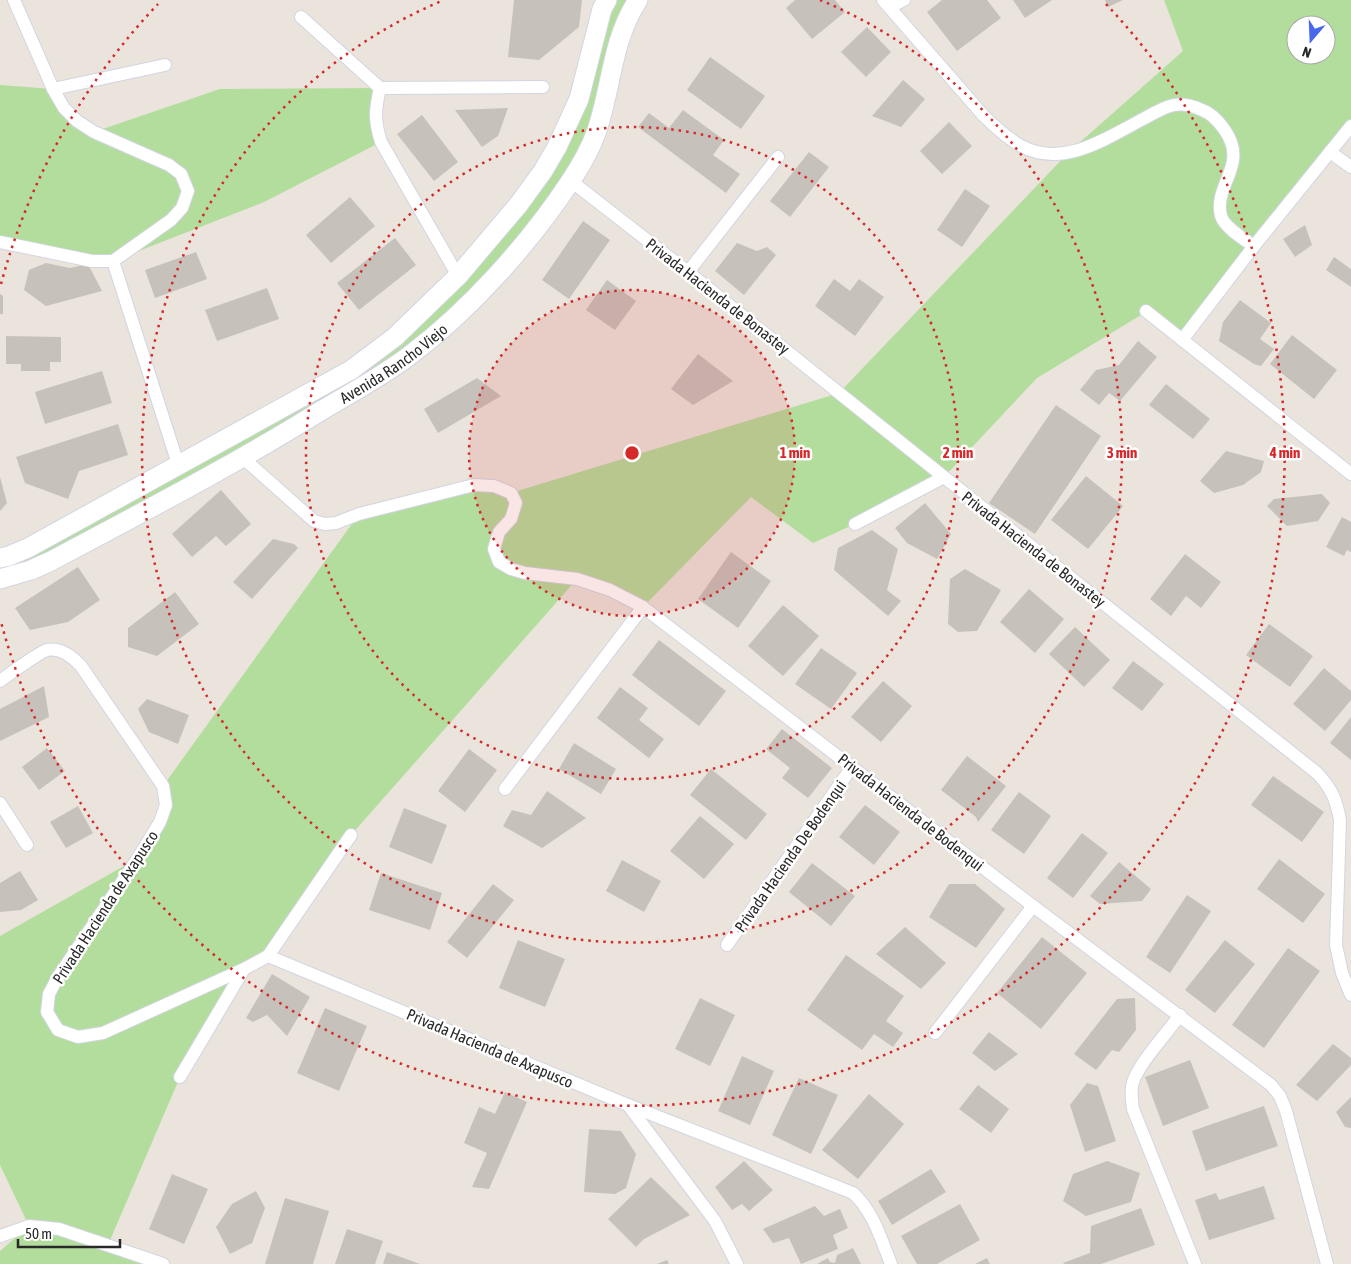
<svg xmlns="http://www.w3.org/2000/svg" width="1351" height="1264" viewBox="0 0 1351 1264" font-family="'Asap Condensed',sans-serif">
<rect width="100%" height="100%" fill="#eae4dc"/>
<g fill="#b3dd9d" fill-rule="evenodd">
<polygon points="607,0 638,0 596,133 542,221 385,373 0,579 0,558 395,337 543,171"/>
<path d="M1164 0H1351V126L1182 340 1146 312 1037 378 944 477 855 524 813 543 751 497 643 607 577 579 351 835 268 956 244 969 180 1077 108 1245 163 1264H0V1251L29 1226 0 1165V936L138 858 160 822 163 786 359 514 474 485 511 493 839 393 1069 152 1183 51ZM1296 25H1326V55H1296Z"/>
<polygon points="0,85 53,89 94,132 220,89 380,88 381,142 264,202 113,261 0,242"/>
</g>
<g fill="#c6c2bb">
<polygon points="514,0 582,0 579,27 539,60 508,57"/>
<polygon points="795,0 835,0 845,12 812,39 786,8"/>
<polygon points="942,0 987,0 1001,18 957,51 927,12"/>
<polygon points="1013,0 1052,0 1025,18"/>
<polygon points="1105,0 1123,0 1108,7"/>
<polygon points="867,27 891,52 866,77 841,52"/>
<polygon points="710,57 765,96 741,129 687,90"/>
<polygon points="903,80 925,99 901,127 872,116"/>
<polygon points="508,108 498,136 482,147 455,110"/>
<polygon points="683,110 724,140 713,155 740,174 726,193 638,127 649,113 669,128"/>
<polygon points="422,115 458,162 434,181 397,134"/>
<polygon points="949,122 972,146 942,174 920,151"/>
<polygon points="809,152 829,167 790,217 770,201"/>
<polygon points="965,189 990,206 962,247 937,230"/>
<polygon points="350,197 375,226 331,263 306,235"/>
<polygon points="583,221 610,240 569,299 542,280"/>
<polygon points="1305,225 1312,245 1295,257 1283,239"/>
<polygon points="395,238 416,265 359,310 337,283"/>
<polygon points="737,243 757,251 767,247 776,255 744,295 715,271"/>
<polygon points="196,252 207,279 155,298 145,270"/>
<polygon points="1334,257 1351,269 1351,287 1326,270"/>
<polygon points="46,263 70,268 88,264 102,291 46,306 24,290 29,270"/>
<polygon points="834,279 850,291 859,279 884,297 855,336 815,306"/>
<polygon points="607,280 636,301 615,330 586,310"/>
<polygon points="267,288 279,319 217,341 205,310"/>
<polygon points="0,294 3,296 3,314 0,314"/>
<polygon points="1240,300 1271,323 1260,339 1274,349 1261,366 1254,364 1219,341 1223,322"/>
<polygon points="1292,335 1337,370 1314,399 1270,364"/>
<polygon points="6,336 61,337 61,362 50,362 50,371 21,371 21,364 6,364"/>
<polygon points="1138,341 1157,357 1120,401 1109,393 1099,405 1080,390 1096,370 1119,365"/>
<polygon points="698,354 733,381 693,405 671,389"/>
<polygon points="102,371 112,403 45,424 35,392"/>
<polygon points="477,378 501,396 438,433 424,409"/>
<polygon points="1166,384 1210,419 1193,439 1149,405"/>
<polygon points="1056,405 1101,436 1035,534 989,503"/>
<polygon points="118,424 128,455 79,471 68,499 25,483 16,457"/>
<polygon points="1226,451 1264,461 1261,472 1243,485 1214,493 1200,481"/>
<polygon points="1086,476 1123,506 1088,549 1051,520"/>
<polygon points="0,477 7,503 0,511"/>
<polygon points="221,490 251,524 226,546 216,536 192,557 172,534"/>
<polygon points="1322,494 1330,503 1318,521 1287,526 1267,506 1274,499"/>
<polygon points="925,503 951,534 937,559 907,543 895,528"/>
<polygon points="1342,517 1351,522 1351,552 1347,550 1344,556 1326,547"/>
<polygon points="872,530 898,549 887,590 901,601 888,616 834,570 838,548"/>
<polygon points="273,539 294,544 298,548 252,599 233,582"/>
<polygon points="731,552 771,581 738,628 698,599"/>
<polygon points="1185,554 1221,582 1201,608 1186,596 1171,616 1150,599"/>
<polygon points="78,567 100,600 68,622 30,630 15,608"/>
<polygon points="965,569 1001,590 977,631 958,632 948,624 950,579"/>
<polygon points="1029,589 1064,619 1035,653 1000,622"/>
<polygon points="175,592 199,624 157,656 128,647 128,628"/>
<polygon points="783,605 819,636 783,676 748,646"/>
<polygon points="1269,624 1313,656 1290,687 1246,655"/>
<polygon points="1075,627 1110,660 1084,687 1049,654"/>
<polygon points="659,640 726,691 699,726 632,675"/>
<polygon points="821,648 857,673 831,709 795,684"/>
<polygon points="1133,661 1164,684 1142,711 1112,688"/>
<polygon points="1324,668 1351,691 1351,700 1325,731 1293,704"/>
<polygon points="883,681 912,706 881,742 851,717"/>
<polygon points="44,686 49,717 0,741 0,709"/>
<polygon points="620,687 648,708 639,720 664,739 649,758 597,718"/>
<polygon points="147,699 189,715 178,744 149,732 138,709"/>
<polygon points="1351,717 1351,760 1330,743"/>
<polygon points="782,729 832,768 808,798 782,778 790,768 766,749"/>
<polygon points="574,743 616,769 601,794 559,769"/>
<polygon points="47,748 65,771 39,790 22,767"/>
<polygon points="469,749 497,770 465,812 438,791"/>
<polygon points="967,756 1006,786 978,822 976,817 941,790"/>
<polygon points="711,769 767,814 746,840 690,795"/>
<polygon points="1273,776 1324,812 1302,842 1251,805"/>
<polygon points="547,791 586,818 542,848 503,826 512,810 531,815"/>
<polygon points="1019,792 1051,816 1024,854 991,830"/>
<polygon points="865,805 900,832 874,865 839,837"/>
<polygon points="78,806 93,833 66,848 50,822"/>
<polygon points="404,808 447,825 432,864 389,847"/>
<polygon points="700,816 734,844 704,879 670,851"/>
<polygon points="1082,833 1108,853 1073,898 1047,878"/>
<polygon points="1279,859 1325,894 1303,923 1257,889"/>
<polygon points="622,860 661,881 644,912 606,891"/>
<polygon points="1119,862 1151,889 1142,901 1100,904 1090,896"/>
<polygon points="812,863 855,896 831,926 789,892"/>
<polygon points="20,871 38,900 21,910 0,912 0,883"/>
<polygon points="381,873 442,893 430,930 369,910"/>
<polygon points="493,884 514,900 467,958 447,942"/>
<polygon points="949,884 975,884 1005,909 976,948 929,917"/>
<polygon points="1187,895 1211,911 1170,973 1146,957"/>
<polygon points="905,927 946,963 921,989 876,954"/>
<polygon points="1042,937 1087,973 1041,1029 997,993"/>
<polygon points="518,940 565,959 545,1007 499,988"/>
<polygon points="1225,940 1255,964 1215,1013 1185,990"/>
<polygon points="1288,948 1320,971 1264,1048 1232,1025"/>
<polygon points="846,955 904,996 886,1021 903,1033 893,1047 874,1034 862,1050 807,1010"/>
<polygon points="272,974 310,997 287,1036 267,1015 253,1022 246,1018"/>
<polygon points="700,998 735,1015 710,1066 675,1049"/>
<polygon points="1135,998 1136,1030 1119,1052 1112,1050 1096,1070 1074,1054 1117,999"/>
<polygon points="325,1008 367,1026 339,1091 297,1073"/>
<polygon points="989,1032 1018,1054 995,1071 972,1053"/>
<polygon points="1333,1044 1351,1058 1351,1065 1317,1101 1296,1085"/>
<polygon points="742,1056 774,1071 750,1125 718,1111"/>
<polygon points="1190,1060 1209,1108 1163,1126 1145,1077"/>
<polygon points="799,1078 838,1095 811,1154 772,1135"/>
<polygon points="1087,1083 1098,1086 1116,1141 1085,1152 1070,1105"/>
<polygon points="978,1085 1009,1109 991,1133 959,1109"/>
<polygon points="505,1092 527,1102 489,1189 472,1187 487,1153 464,1143 479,1107 495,1114"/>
<polygon points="869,1094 904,1124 858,1179 822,1150"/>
<polygon points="1351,1097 1351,1128 1345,1127 1336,1112"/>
<polygon points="1264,1106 1278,1146 1206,1171 1192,1131"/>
<polygon points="589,1129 621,1131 636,1154 626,1188 615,1194 584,1192"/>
<polygon points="744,1161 773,1190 749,1211 742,1204 732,1210 715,1187"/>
<polygon points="1107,1161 1140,1173 1131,1202 1086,1216 1063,1201 1073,1174"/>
<polygon points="931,1169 946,1192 892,1225 878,1201"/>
<polygon points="172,1174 208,1189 184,1244 149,1229"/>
<polygon points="651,1177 690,1215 644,1239 636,1247 608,1219"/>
<polygon points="1264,1186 1275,1219 1209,1240 1195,1200 1216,1193 1219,1200"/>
<polygon points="256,1191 265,1208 252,1243 230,1254 216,1227 232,1204"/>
<polygon points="285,1198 329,1211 313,1264 265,1264"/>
<polygon points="960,1204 980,1240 937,1264 917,1264 901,1236"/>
<polygon points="815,1206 824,1216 840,1209 848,1228 833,1235 838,1249 801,1264 789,1238 773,1243 763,1229"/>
<polygon points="1141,1208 1155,1245 1101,1264 1064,1264 1063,1263 1090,1253 1091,1226"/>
<polygon points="347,1229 383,1241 375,1264 335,1264"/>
<polygon points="853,1248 861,1264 817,1264 828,1258 830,1262 835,1263 837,1255"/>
<polygon points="387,1252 420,1264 383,1264"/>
<polygon points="987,1258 990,1264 975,1264"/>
<polygon points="667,1260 669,1264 657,1264"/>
</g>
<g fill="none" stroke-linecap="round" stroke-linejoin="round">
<g stroke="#d2d5e1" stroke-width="14">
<g id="street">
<polyline points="14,0 53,89 64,108 77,121 94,132 169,165 181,174 188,191 182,208 171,220 113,261"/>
<path d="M883 0 983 115C995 127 1007 138 1021 146 1064 169 1108 137 1145 118 1166 106 1178 99 1202 110 1211 113 1219 122 1224 129 1250 165 1213 184 1221 216 1224 227 1245 240 1254 246"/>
<polyline points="890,7 904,0"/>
<polyline points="301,17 380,88"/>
<path d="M380 88C375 110 374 120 381 142L458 276"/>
<polyline points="380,88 543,87"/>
<polyline points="53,89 165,65"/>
<polyline points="1330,152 1351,167"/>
<path d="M571 181 688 272 944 477 1317 773C1332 789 1336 799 1340 820L1336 945 1342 973 1351 995"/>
<polyline points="0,242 92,261 113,261"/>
<polyline points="113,261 178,464"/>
<polyline points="688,272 778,157"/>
<polyline points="1146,311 1351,474"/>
<polyline points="1182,340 1254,246 1351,126"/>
<polyline points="243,458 314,521 325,524 336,523 359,514 474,485 494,486 511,493 516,503 511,519 499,532 494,549 499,562 511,569 525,573 577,579 610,590 643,607 1033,906 1271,1085 1280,1096 1286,1111 1327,1264"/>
<polyline points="855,524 944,477"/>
<path d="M0 681C8 675 40 652 47 650 60 647 73 657 81 666L163 786 166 805 160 822 138 858 58 977 49 994 47 1012 58 1030 78 1037 103 1033 244 969 268 956 628 1105 853 1193C873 1211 881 1239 891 1264"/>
<polyline points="505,789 643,607"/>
<polyline points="0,803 27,845"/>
<polyline points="727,945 852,767"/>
<polyline points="268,956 351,835"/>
<path d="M1180 1015C1168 1032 1139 1063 1133 1082 1130 1091 1132 1100 1133 1109L1195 1264"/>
<polyline points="935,1033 1033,906"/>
<polyline points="180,1077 244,969"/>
<polyline points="628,1105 715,1221 737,1264"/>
<polyline points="0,1236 29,1226 59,1229 163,1264"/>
</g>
</g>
<g stroke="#d2d5e1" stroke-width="21">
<g id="secondary">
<polyline points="0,558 9,556 28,548 351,370 395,337 458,276 519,204 543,171 557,147 579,99 602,9 607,0"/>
<path id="s1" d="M0 579 31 570 51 561C141 513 232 466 319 412 349 394 381 377 409 356 469 311 529 244 570 182 580 167 590 150 596 133 612 88 611 41 638 0"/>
</g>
</g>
<use href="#street" stroke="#fff" stroke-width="12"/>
<use href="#secondary" stroke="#fff" stroke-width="19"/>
</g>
<circle cx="632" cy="453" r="163" fill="#d62828" fill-opacity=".12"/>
<g fill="none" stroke="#d62828" stroke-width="2.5" stroke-dasharray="2.5 5">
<circle cx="632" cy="453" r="163"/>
<circle cx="632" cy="453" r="326"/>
<path d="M820 0A490 490 0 1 1 444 0"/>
<path d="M1 284A653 653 0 0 1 158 4M1106 4A653 653 0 1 1 1 622"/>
</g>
<g text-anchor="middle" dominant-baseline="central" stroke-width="5" stroke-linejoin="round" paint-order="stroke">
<g font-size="16" fill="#292929" stroke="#fff">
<text transform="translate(718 296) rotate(38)">Privada Hacienda de Bonastey</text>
<text stroke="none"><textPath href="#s1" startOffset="450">Avenida Rancho Viejo</textPath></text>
<text transform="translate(1034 549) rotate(38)">Privada Hacienda de Bonastey</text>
<text transform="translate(911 812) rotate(38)">Privada Hacienda de Bodenqui</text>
<text transform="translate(790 856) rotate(-55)">Privada Hacienda De Bodenqui</text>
<text transform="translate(105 907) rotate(-57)">Privada Hacienda de Axapusco</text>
<text transform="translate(490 1048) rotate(23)">Privada Hacienda de Axapusco</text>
</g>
</g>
<circle cx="632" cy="453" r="8" fill="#d62828" stroke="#fff" stroke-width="2.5"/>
<g font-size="15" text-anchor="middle" font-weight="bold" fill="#d62828" stroke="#fff" stroke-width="5" stroke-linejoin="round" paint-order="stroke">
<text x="795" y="458">1 min</text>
<text x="958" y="458">2 min</text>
<text x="1122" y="458">3 min</text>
<text x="1285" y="458">4 min</text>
</g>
<g transform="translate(1311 40) rotate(199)"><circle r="24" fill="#ffffff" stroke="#a9a9a9"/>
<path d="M0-4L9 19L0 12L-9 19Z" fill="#4967eb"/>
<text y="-8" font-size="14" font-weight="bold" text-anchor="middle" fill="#292929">N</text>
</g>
<path d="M18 1239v8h102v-8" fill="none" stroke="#292929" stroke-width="2.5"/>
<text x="25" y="1239" font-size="15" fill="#292929" stroke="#ffffff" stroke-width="4" paint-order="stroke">50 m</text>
</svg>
